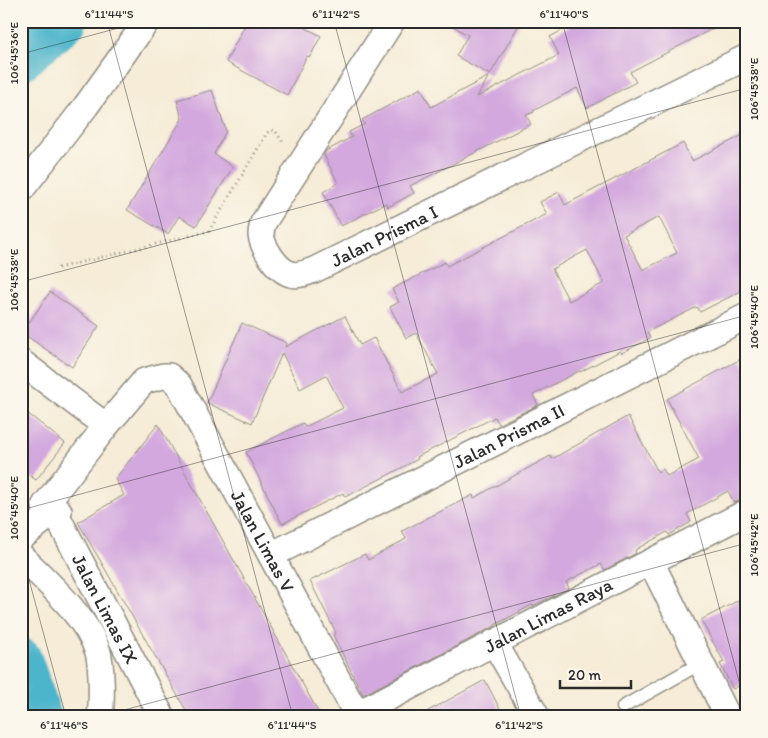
<svg xmlns="http://www.w3.org/2000/svg" width="768" height="738" viewBox="0 0 768 738" font-family="Itim,sans-serif">
<rect width="100%" height="100%" fill="#fbf7ec"/>
<filter id="ink" filterUnits="userSpaceOnUse"><feTurbulence type="fractalNoise" baseFrequency=".02" numOctaves="2"/><feDisplacementMap in="SourceGraphic" scale="10" xChannelSelector="R" yChannelSelector="G"/><feConvolveMatrix kernelMatrix="1 2 1 2 8 2 1 2 1" color-interpolation-filters="sRGB"/></filter>
<filter id="wash" filterUnits="userSpaceOnUse"><feTurbulence type="fractalNoise" baseFrequency=".0096" numOctaves="4" result="noise"/><feDisplacementMap in="SourceGraphic" scale="20" xChannelSelector="R" yChannelSelector="G"/><feGaussianBlur stdDeviation="1.12" result="paint"/><feColorMatrix in="noise" values="0 0 0 0 0 0 0 0 0 0 0 0 0 0 0 0 0 1.4 0 .05"/><feComposite in="paint" operator="in"/></filter>
<g filter="url(#wash)">
<rect width="100%" height="100%" fill="#f6ecd7"/>
<g fill="none" stroke-linecap="round" stroke-linejoin="round">
<g stroke="#4db5cb" stroke-width="42">
<polyline points="21,60 66,21"/>
<polyline points="21,659 41,717"/>
</g>
</g>
<g id="blocks">
<g fill="#d3a8de" fill-rule="evenodd">
<polygon points="247,21 293,21 321,36 310,57 307,56 287,95 226,62"/>
<polygon points="444,21 521,21 490,75 456,56 468,35"/>
<polygon points="579,21 727,21 630,72 636,82 587,108 577,88 533,111 534,112 526,115 531,124 410,186 414,193 388,207 386,203 341,226 323,192 338,183 324,155 326,151 352,137 349,132 365,124 362,120 421,88 431,107 489,76 477,97 559,55 550,37"/>
<polygon points="212,90 226,131 214,154 233,167 196,226 179,216 168,234 127,210 182,119 177,100"/>
<path d="M747 133V288L700 312 697 307 647 332 650 338 622 353 620 351 580 372 579 371 533 395 538 405 499 424 495 417 417 457 418 459 390 474 345 497 343 493 282 524 246 452 303 423 305 427 343 408 326 375 300 389 282 353 252 423 207 403 242 323 287 343 285 347 345 316 360 345 374 338 402 392 438 374 416 333 406 338 390 307 399 302 392 289 445 262 447 266 547 214 540 202 559 192 565 205 683 143 692 161ZM659 217 677 253 643 270 624 235ZM587 250 604 283 569 301 552 269Z"/>
<polygon points="50,292 99,326 72,367 22,333"/>
<polygon points="741,359 747,369 747,496 734,503 728,491 687,514 691,522 669,535 667,532 635,550 636,553 605,570 601,564 566,582 569,588 533,606 532,605 495,625 495,626 363,695 333,635 336,633 310,581 365,554 368,560 406,539 402,531 473,495 474,498 550,456 552,459 628,416 658,472 663,469 667,476 699,459 667,399"/>
<polygon points="21,408 65,443 36,480 21,469"/>
<polygon points="158,424 208,514 321,717 190,717 78,522 124,495 115,479"/>
<polygon points="747,596 747,681 733,689 720,664 724,662 701,620"/>
<polygon points="485,680 504,717 417,717"/>
</g>
</g>
</g>
<g filter="url(#ink)">
<use href="#blocks" fill-opacity="0" stroke="#908c81" stroke-width="1"/>
<g fill="none" stroke-linecap="round" stroke-linejoin="round">
<g stroke="#908c81" stroke-width="15">
<polyline id="lane" points="623,707 701,663"/>
</g>
<g stroke="#908c81" stroke-width="28">
<g id="street">
<path id="s1" d="M392 21 263 223C262 227 261 231 261 235 263 248 276 268 288 273 296 277 306 273 314 270L747 57"/>
<polyline points="21,190 86,106 147,21"/>
<polyline points="21,362 106,426"/>
<path id="s2" d="M45 505 56 514 162 717"/>
<path id="s3" d="M46 518 45 505 106 426 144 381 163 376H169L179 385 358 717"/>
<polyline points="21,538 46,518 56,514 59,511"/>
<path id="s4" d="M271 555 747 316"/>
<path d="M21 556C47 582 86 616 98 652 102 667 102 701 100 717"/>
<polyline points="651,562 728,717"/>
<polyline points="494,642 537,717"/>
<path id="s5" d="M351 717 747 512"/>
</g>
</g>
<polyline stroke="#908c81" stroke-width="3" stroke-dasharray="1 4" stroke-linecap="butt" points="58,268 209,231 267,133 271,130 276,132 284,144"/>
<use href="#lane" stroke="#fff" stroke-width="12"/>
<use href="#street" stroke="#fff" stroke-width="25"/>
</g>
</g>
<path fill="none" stroke="#2b2b2b" stroke-width="1" stroke-opacity="0.45" d="M107 21 293 717M334 21 521 717M562 21 747 711M21 54 145 21M21 282 747 88M21 510 747 315M21 550 66 717M98 717 747 543"/>
<g text-anchor="middle" dominant-baseline="central" stroke-width="5" stroke-linejoin="round" paint-order="stroke">
<g font-size="19" fill="#2b2b2b" stroke="#fbf7ec">
<text stroke="none"><textPath href="#s1" startOffset="405">Jalan Prisma I</textPath></text>
<text stroke="none"><textPath href="#s4" startOffset="266">Jalan Prisma II</textPath></text>
<text stroke="none"><textPath href="#s3" startOffset="388">Jalan Limas V</textPath></text>
<text stroke="none"><textPath href="#s2" startOffset="121">Jalan Limas IX</textPath></text>
<text stroke="none"><textPath href="#s5" startOffset="222">Jalan Limas Raya</textPath></text>
</g>
</g>
<rect width="768" height="738" fill="none" stroke="#fbf7ec" stroke-width="55"/>
<path d="M560 680v8h71v-8" fill="none" stroke="#2b2b2b" stroke-width="2.5"/>
<text x="568" y="680" font-size="15" fill="#2b2b2b" stroke="#fbf7ec" stroke-width="4" paint-order="stroke">20 m</text>
<rect x="28" y="28" width="712" height="682" fill="none" stroke="#2b2b2b" stroke-width="2"/>
<g font-size="12" text-anchor="middle" fill="#2b2b2b">
<text x="109" y="18">6°11'44"S</text>
<text x="336" y="18">6°11'42"S</text>
<text x="564" y="18">6°11'40"S</text>
<text transform="translate(14 53) rotate(-90)" y="4">106°45'36"E</text>
<text transform="translate(754 89) rotate(-90)" y="4">106°45'38"E</text>
<text transform="translate(14 280) rotate(-90)" y="4">106°45'38"E</text>
<text transform="translate(754 317) rotate(-90)" y="4">106°45'40"E</text>
<text transform="translate(14 508) rotate(-90)" y="4">106°45'40"E</text>
<text transform="translate(754 545) rotate(-90)" y="4">106°45'42"E</text>
<text x="64" y="729">6°11'46"S</text>
<text x="292" y="729">6°11'44"S</text>
<text x="519" y="729">6°11'42"S</text>
</g>
</svg>
